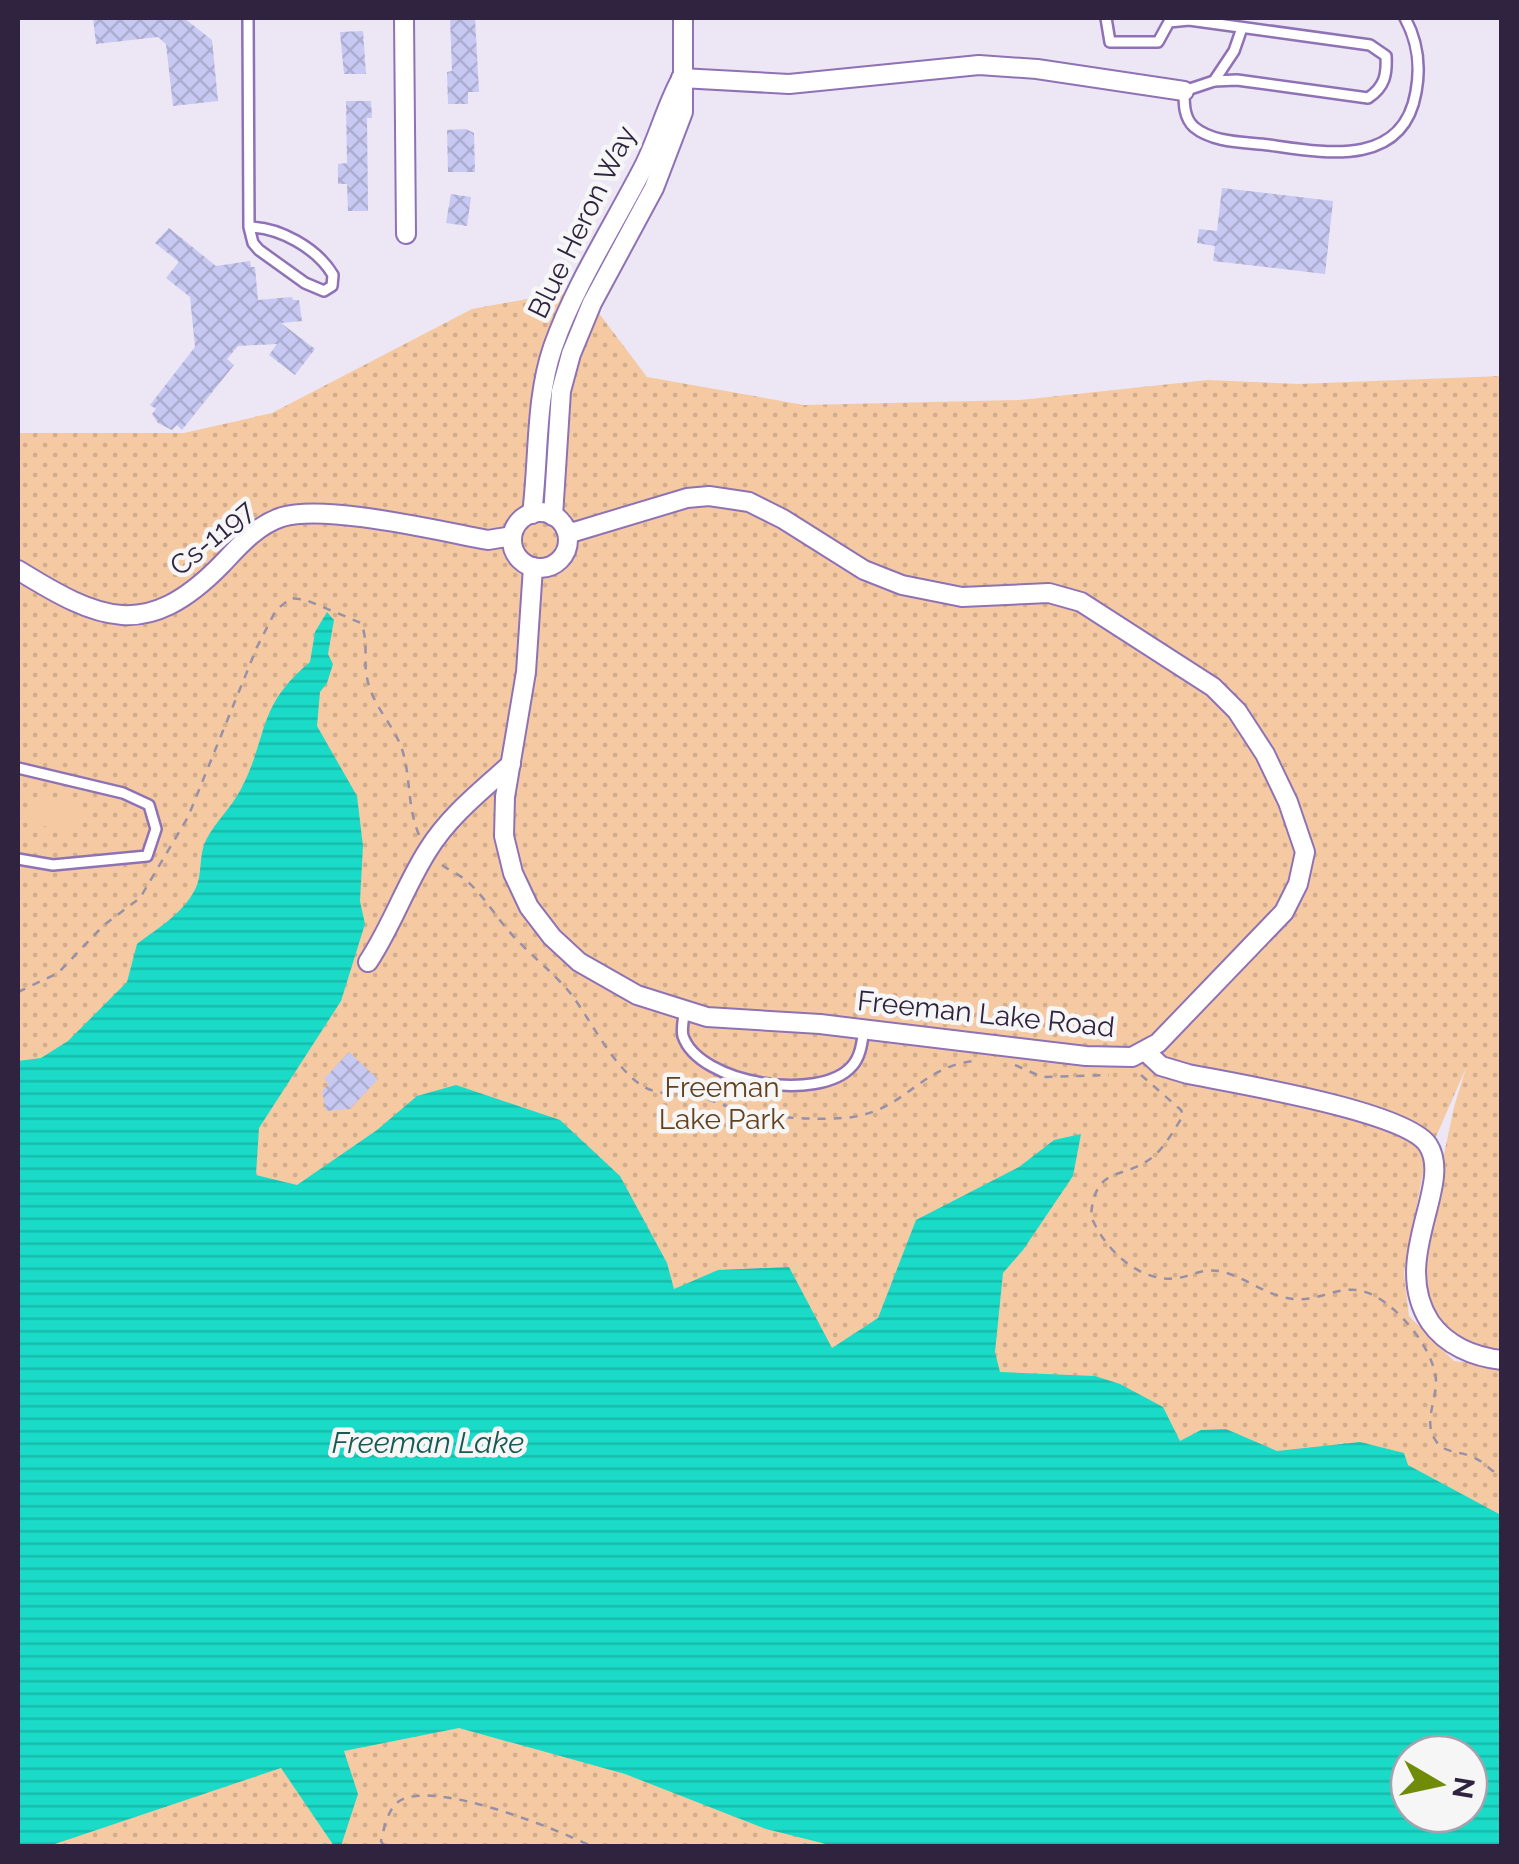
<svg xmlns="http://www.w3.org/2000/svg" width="1519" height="1864" viewBox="0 0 1519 1864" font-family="Raleway,sans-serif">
<defs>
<pattern id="park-dots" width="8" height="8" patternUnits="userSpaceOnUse" patternTransform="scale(2.5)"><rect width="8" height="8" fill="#f5caa3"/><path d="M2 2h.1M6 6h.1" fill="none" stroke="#d2ad8d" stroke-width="1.8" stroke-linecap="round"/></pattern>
<pattern id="water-rules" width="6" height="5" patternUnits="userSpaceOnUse" patternTransform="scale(2.5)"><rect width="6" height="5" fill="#19dbc7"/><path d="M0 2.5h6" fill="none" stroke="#17bcac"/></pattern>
<pattern id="building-cross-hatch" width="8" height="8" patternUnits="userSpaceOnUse" patternTransform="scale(2.5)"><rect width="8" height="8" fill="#c8c9f2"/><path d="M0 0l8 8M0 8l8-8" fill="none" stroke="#acacd1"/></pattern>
</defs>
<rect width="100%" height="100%" fill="#ece6f5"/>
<path fill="url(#park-dots)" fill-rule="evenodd" d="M577 290 592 304 647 377 804 405 1020 400 1208 380 1298 384 1501 376V1360L1442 1338 1415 1292 1454 1107 1466 1068 1425 1162 1404 1273 1409 1316 1454 1361 1501 1366V1846H18V433H184L272 413 472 309ZM1409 1754H1469V1814H1409Z"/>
<polygon fill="#f5caa3" points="34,798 81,805 76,831 29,824"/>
<path fill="url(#water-rules)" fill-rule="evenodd" d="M327 612 334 620 328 654 333 664 327 683 320 692 317 726 357 796 363 846 360 901 365 924 341 1001 259 1128 256 1175 297 1185 377 1130 417 1096 456 1085 560 1120 620 1176 667 1263 674 1289 718 1270 789 1267 832 1348 878 1318 916 1220 1019 1167 1054 1140 1081 1134 1073 1176 1023 1250 1003 1273 995 1352 1000 1372 1095 1376 1120 1384 1163 1407 1180 1441 1201 1430 1226 1429 1277 1451 1360 1442 1404 1453 1408 1465 1501 1515V1846H834L766 1829 625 1774 459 1728 344 1751 358 1794 341 1846H334L281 1768 49 1846H18V1061L41 1058 68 1041 127 982 137 944C159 927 186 912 197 885 202 872 199 854 206 840 215 822 232 807 241 789 269 735 256 707 310 662L315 632ZM1409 1754H1469V1814H1409Z"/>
<g fill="url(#building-cross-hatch)">
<polygon points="93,18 184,18 212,40 218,101 173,106 166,44 158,37 96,44"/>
<polygon points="450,18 475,18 479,92 468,92 468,104 448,104 447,72 452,71"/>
<polygon points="363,31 366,74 344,74 340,32"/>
<polygon points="346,101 371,101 372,118 367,118 368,211 348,211 347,184 338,184 338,164 347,163"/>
<polygon points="466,129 474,133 475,172 448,172 447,130"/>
<polygon points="1222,188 1333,201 1325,274 1213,261 1215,246 1197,243 1199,229 1217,231"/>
<polygon points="451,194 471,197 467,226 446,223"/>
<polygon points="169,228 216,266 250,261 251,267 255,267 258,300 292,297 293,300 299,300 302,321 281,323 315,349 295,375 269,355 277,344 238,346 227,359 234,365 182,430 177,425 172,430 158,423 152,414 156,409 150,405 195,347 190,297 166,278 179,262 155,243"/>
<polygon points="349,1052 378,1079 350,1109 326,1111 322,1091 329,1084 324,1079"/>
</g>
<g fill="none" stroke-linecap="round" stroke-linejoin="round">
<g stroke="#8f72b5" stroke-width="14">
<g id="service">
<path d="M248 18 249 227 253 243 259 250 305 283 324 291 332 286 333 275C317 248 279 227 249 227"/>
<path d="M1106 18 1110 42H1158L1169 22 1189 20 1370 45 1386 56C1387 74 1385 87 1368 98L1237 80 1214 81 1184 91C1184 104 1184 118 1194 127 1213 143 1245 142 1269 145 1325 153 1403 168 1416 92 1421 65 1418 42 1405 18"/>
<polyline points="1214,81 1234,51 1242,28"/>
<polyline points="18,768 123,793 149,805 156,829 147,856 53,865 18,859"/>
<path d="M684 1012C684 1019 681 1029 683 1036 699 1084 820 1103 852 1066 861 1056 862 1042 864 1029"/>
</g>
</g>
<g stroke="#8f72b5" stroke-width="22">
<g id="minor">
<polyline points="404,18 406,234"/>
<polyline points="681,78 789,84 979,65 1037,69 1184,91"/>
<circle cx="540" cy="540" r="28"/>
<path d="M532 514C539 460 535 399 553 347 575 285 612 228 642 170 658 140 665 108 681 79"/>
<polyline points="553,516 561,391 571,354 592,303 654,188 683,112 683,18"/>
<polyline points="533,567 526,672 505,797 504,836 513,873 529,907 552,937 579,962 637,995 707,1017 820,1024 1086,1056 1132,1057 1158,1043 1284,912 1298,884 1305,852 1288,802 1265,754 1237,711 1213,687 1081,602 1049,593 962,597 902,585 864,570 783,519 749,502 709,496 687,498 574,532 566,530"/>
<path d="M18 570C99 620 146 642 222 564 239 546 257 525 282 517 326 504 439 531 488 540L512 536"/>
<path d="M368 962C392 926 405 886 428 850 449 816 482 790 511 764"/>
<path d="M1146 1052 1161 1066 1188 1074C1232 1083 1406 1111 1428 1145 1454 1185 1389 1259 1430 1322 1446 1345 1473 1357 1502 1360"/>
</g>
</g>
<g stroke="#9990a5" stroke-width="2.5" stroke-dasharray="8 8" stroke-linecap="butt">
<path d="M442 865C450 871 460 875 467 881 486 898 499 922 517 940 534 958 555 974 571 994 592 1022 612 1065 641 1085 658 1097 681 1092 700 1097 715 1101 729 1108 744 1111 775 1118 812 1120 843 1118 904 1114 917 1068 973 1061"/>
<path d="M18 992 58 973 104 925 140 898 188 817 257 647 276 610 291 598 306 600 361 623C369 642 363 659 367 678 372 705 393 724 402 749 411 777 407 807 419 835"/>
<polyline points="1015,1065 1042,1077 1109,1075"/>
<path d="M1141 1075 1181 1110 1183 1116C1175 1128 1166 1145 1155 1155 1125 1182 1095 1162 1091 1216 1104 1249 1140 1284 1178 1278 1194 1275 1206 1267 1223 1272 1247 1278 1268 1297 1294 1299 1317 1302 1339 1285 1362 1291 1393 1298 1436 1350 1436 1382 1436 1402 1423 1423 1436 1441 1444 1453 1458 1451 1470 1456 1483 1460 1490 1471 1502 1477"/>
<path d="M384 1846 381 1841C384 1828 388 1807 401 1800 438 1781 554 1828 591 1846"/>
</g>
<use href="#service" stroke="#fff" stroke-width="9"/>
<use href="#minor" stroke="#fff" stroke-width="18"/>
</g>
<g text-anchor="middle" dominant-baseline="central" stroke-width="9" stroke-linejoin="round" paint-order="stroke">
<g font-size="28" fill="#2f233f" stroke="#f6f6f6">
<text transform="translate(582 222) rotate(-64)">Blue Heron Way</text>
<text transform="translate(212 538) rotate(-40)">Cs-1197</text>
<text transform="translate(986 1014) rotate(6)">Freeman Lake Road</text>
</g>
<g font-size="28" fill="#63411f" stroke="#f6f6f6">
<text x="722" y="1087">Freeman<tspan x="722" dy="32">Lake Park</tspan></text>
</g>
<g font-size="30" font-style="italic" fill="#165b53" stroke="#f6f6f6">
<text x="428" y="1442">Freeman Lake</text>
</g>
</g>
<rect width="1519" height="1864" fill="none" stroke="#2f233f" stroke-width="40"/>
<g transform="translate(1439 1784) rotate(99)"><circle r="48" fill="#f6f6f6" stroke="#a6a2ad" stroke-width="2.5"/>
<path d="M0-8L18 38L0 25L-18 38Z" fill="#6f8b07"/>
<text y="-15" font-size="28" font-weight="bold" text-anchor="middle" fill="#2f233f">N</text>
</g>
</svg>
